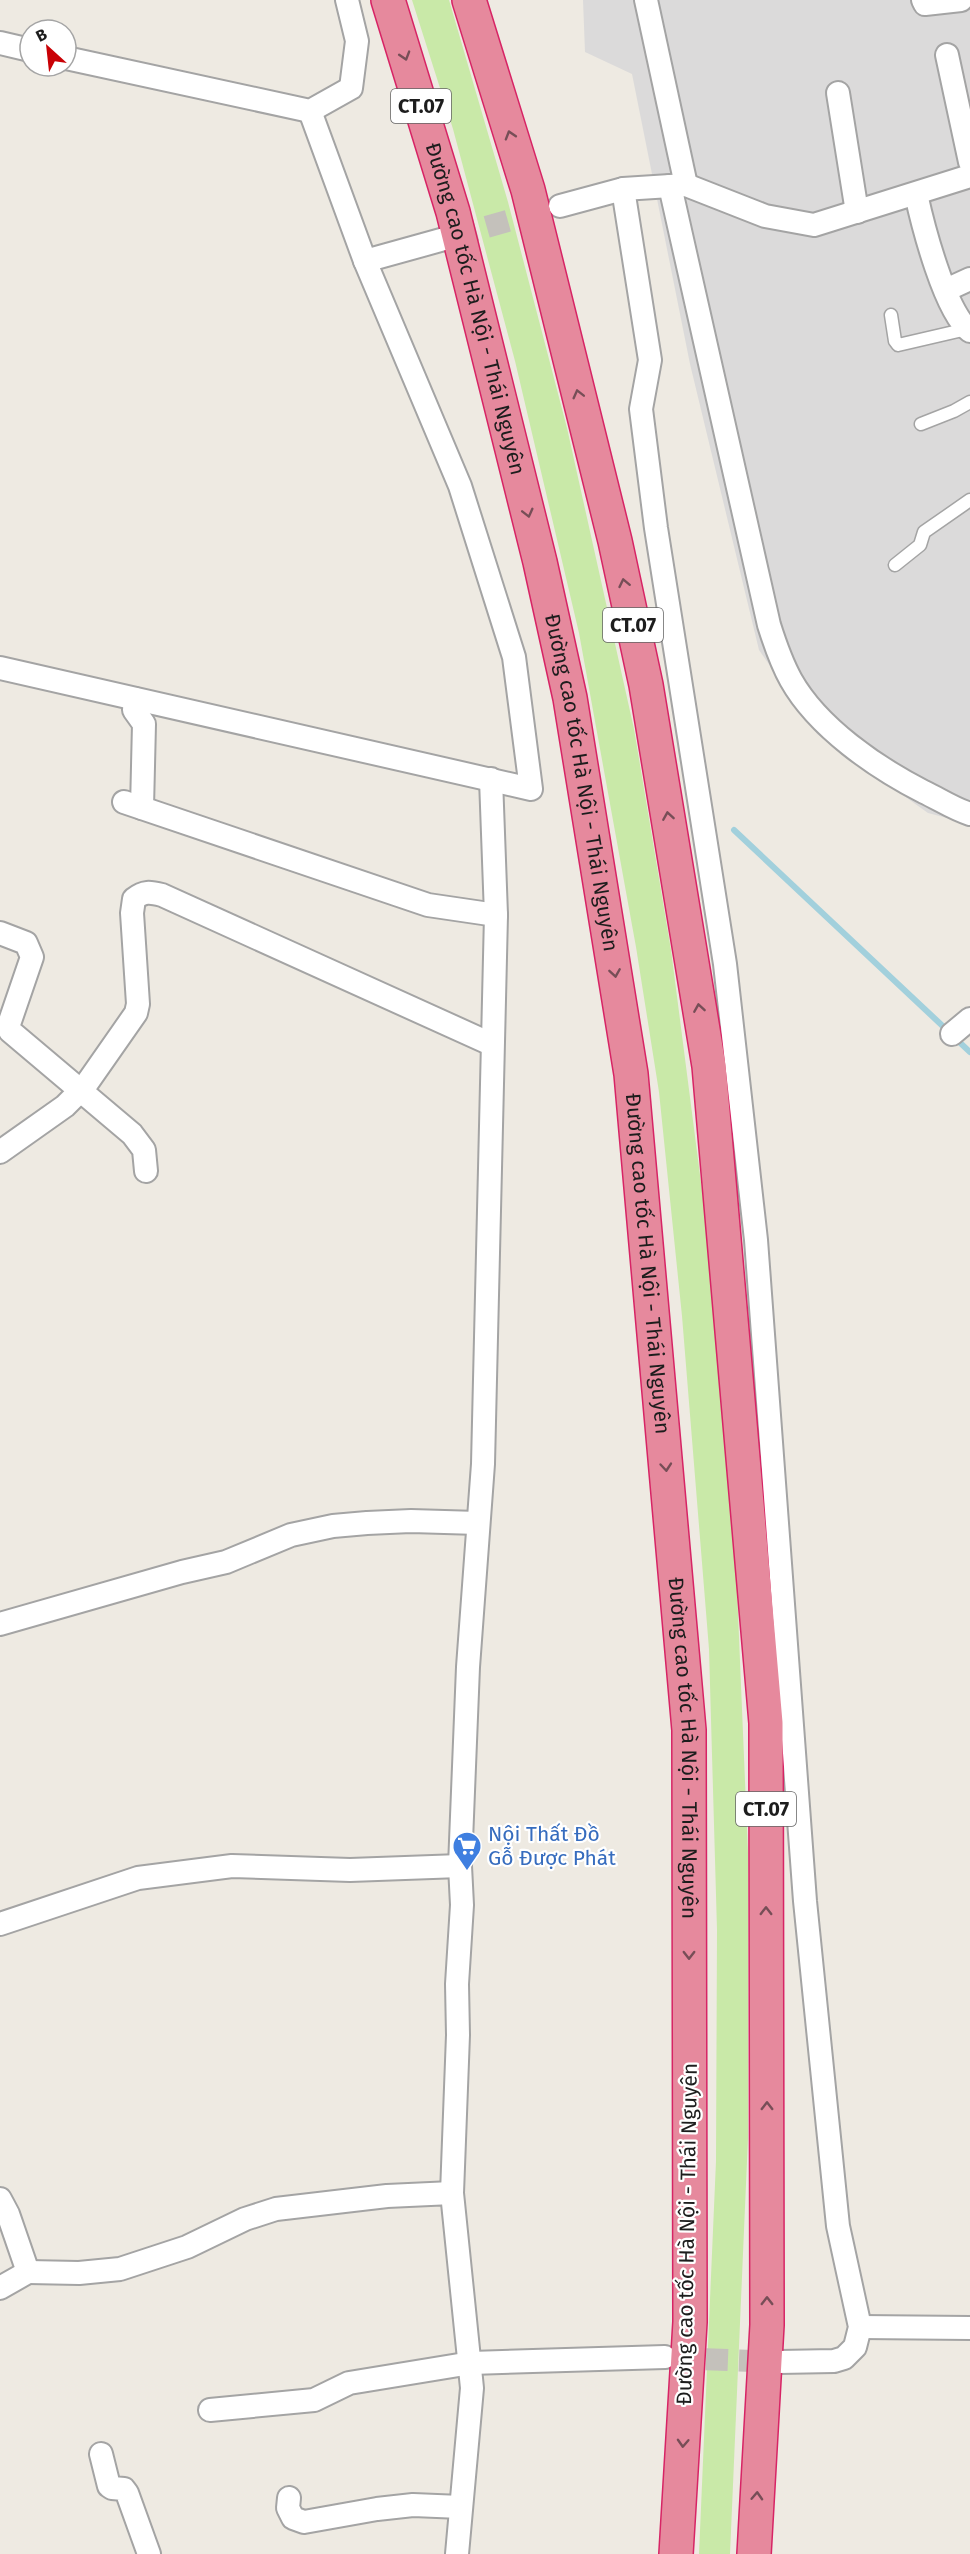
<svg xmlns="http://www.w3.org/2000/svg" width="970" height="2554" viewBox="0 0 970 2554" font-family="'Fira Sans',sans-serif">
<rect width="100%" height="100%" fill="#eeeae2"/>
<polygon fill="#dbdada" points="583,0 970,0 970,824 928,813 817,734 759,650 690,364 632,74 585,52"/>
<polygon fill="#c9e9a8" points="412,0 449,0 508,202 567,428 634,729 671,950 716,1299 735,1541 748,1853 748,2138 730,2554 699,2554 716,2161 717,1930 709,1649 682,1316 659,1092 636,947 579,633 515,361 453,129"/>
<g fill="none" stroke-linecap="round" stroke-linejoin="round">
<g stroke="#a2d0dc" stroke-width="6">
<polyline points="734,830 948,1031"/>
<polyline points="955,1038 970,1052"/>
</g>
<g stroke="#c4c1bb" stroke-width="22" stroke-dasharray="22 11" stroke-linecap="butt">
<polyline points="455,236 546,210"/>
<polyline points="673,2358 778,2362"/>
</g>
<g stroke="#a4a4a4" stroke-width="15">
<g id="service">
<polyline points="891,315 895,341 898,345 967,329"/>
<polyline points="921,424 954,411 970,402"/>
<polyline points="895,565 920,545 924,532 970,500"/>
</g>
</g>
<g stroke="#a4a4a4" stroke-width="26">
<g id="minor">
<polyline points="646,0 686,185"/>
<polyline points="923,0 925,4 961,0"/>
<polyline points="0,43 30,50"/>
<polyline points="947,55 970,162"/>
<polyline points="66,58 310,111 351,88 357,41 347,0"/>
<polyline points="838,93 857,212"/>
<path d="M670 186 769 625C775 644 781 662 791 680 818 728 877 768 924 792 939 799 954 809 970 814"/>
<polyline points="623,189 650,360 641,409 656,528 725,964 756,1240 805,1901 838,2226 860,2327 855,2347 844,2358 834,2361 779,2362"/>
<path d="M916 194C923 226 945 312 970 331"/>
<polyline points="560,206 623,189 686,185 765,216 814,225 970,176"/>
<polyline points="365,261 455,236"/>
<polyline points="946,290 970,279"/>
<polyline points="0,668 531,789 514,657 460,486 365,261 310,111"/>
<polyline points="135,699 134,710 144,724 142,808"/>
<polyline points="124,802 428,905 496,915"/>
<polyline points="0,933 26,943 32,957 8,1027 10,1031 132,1134 144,1150 146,1171"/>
<polyline points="952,1034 970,1019"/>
<path d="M0 1152 65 1106 85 1086 136 1013 138 1004 132 913 134 899C144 891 150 892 162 895L491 1044"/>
<polyline points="0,1624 182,1572 226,1562 291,1535 333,1526 367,1523 411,1521 478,1523"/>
<polyline points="0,1924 138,1878 232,1866 350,1870 460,1866"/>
<polyline points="452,2193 458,2035 457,1984 462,1905 460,1866 468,1667 483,1464 496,915 491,779"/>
<polyline points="0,2199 8,2214 28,2272 0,2288"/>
<polyline points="28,2272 79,2273 120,2269 187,2247 245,2219 276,2209 387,2196 452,2193 472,2388 457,2554"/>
<polyline points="860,2327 970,2328"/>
<polyline points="210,2410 314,2400 349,2383 471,2363 665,2357"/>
<polyline points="101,2454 109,2486 112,2488 124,2489 127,2493 149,2554"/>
<polyline points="289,2498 288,2508 293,2518 304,2522 377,2509 413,2505 461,2507"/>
</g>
</g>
<g stroke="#d72465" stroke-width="36">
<g id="motorway">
<path id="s1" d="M388 0 453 212 540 562 570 698 631 1074 689 1730 690 2322 676 2554"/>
<polyline points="469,0 528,190 615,541 646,685 709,1066 766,1723 767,2325 754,2554"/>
</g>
</g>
<use href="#service" stroke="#fff" stroke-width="12"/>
<use href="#minor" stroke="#fff" stroke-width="22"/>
<use href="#motorway" stroke="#e6899d" stroke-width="33"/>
</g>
<defs><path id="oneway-chevron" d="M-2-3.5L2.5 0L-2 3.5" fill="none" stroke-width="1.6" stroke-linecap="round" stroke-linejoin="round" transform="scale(1.5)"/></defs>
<g stroke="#774e57">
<use href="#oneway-chevron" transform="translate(405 56) rotate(73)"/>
<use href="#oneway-chevron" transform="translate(510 135) rotate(-107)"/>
<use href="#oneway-chevron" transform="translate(578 394) rotate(-104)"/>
<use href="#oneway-chevron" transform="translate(528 513) rotate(76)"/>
<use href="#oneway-chevron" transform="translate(624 583) rotate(-102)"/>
<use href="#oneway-chevron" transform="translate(668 816) rotate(-99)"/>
<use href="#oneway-chevron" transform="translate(615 973) rotate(81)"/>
<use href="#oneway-chevron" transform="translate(699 1008) rotate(-99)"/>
<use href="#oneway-chevron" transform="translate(666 1467) rotate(85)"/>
<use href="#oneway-chevron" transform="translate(766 1911) rotate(-90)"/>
<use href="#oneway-chevron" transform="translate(689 1955) rotate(90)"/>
<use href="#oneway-chevron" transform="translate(767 2106) rotate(-90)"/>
<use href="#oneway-chevron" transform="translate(767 2301) rotate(-90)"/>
<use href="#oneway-chevron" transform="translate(683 2443) rotate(93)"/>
<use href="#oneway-chevron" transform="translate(757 2496) rotate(-87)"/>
</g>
<defs>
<g id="supermarket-pin" transform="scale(1.5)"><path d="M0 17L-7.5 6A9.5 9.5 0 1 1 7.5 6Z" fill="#3f7fe0" stroke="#fff"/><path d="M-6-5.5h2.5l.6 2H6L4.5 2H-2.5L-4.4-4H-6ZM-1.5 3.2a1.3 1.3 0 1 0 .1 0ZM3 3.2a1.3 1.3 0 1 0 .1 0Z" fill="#fff"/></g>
</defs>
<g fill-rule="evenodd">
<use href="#supermarket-pin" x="467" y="1846"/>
</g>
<g text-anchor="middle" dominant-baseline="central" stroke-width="4.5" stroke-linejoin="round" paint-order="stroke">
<g fill="#fff" stroke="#616161" stroke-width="1.5">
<rect x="391" y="89" width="60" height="34" rx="4.5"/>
<rect x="603" y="608" width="60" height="34" rx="4.5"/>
<rect x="736" y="1792" width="60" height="34" rx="4.5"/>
</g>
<g font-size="20" font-weight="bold" fill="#1d1d1d">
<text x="421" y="106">CT.07</text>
<text x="633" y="625">CT.07</text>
<text x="766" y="1809">CT.07</text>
</g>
<g font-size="21" fill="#1d1d1d" stroke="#fff">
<text stroke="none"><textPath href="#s1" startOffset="321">Đường cao tốc Hà Nội - Thái Nguyên</textPath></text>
<text stroke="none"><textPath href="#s1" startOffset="807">Đường cao tốc Hà Nội - Thái Nguyên</textPath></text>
<text stroke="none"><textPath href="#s1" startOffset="1293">Đường cao tốc Hà Nội - Thái Nguyên</textPath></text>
<text stroke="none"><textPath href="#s1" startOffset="1779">Đường cao tốc Hà Nội - Thái Nguyên</textPath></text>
<text transform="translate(687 2234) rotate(-89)">Đường cao tốc Hà Nội - Thái Nguyên</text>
</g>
<g font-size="21" fill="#366cbe" stroke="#fff" text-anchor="start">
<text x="488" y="1834">Nội Thất Đồ<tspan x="488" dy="24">Gỗ Được Phát</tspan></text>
</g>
</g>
<g transform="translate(48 48) rotate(333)"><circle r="28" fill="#ffffff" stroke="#a5a5a5" stroke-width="1.5"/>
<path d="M0-4.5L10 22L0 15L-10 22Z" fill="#c90105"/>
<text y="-9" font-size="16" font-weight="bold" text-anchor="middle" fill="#1d1d1d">B</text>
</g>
</svg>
